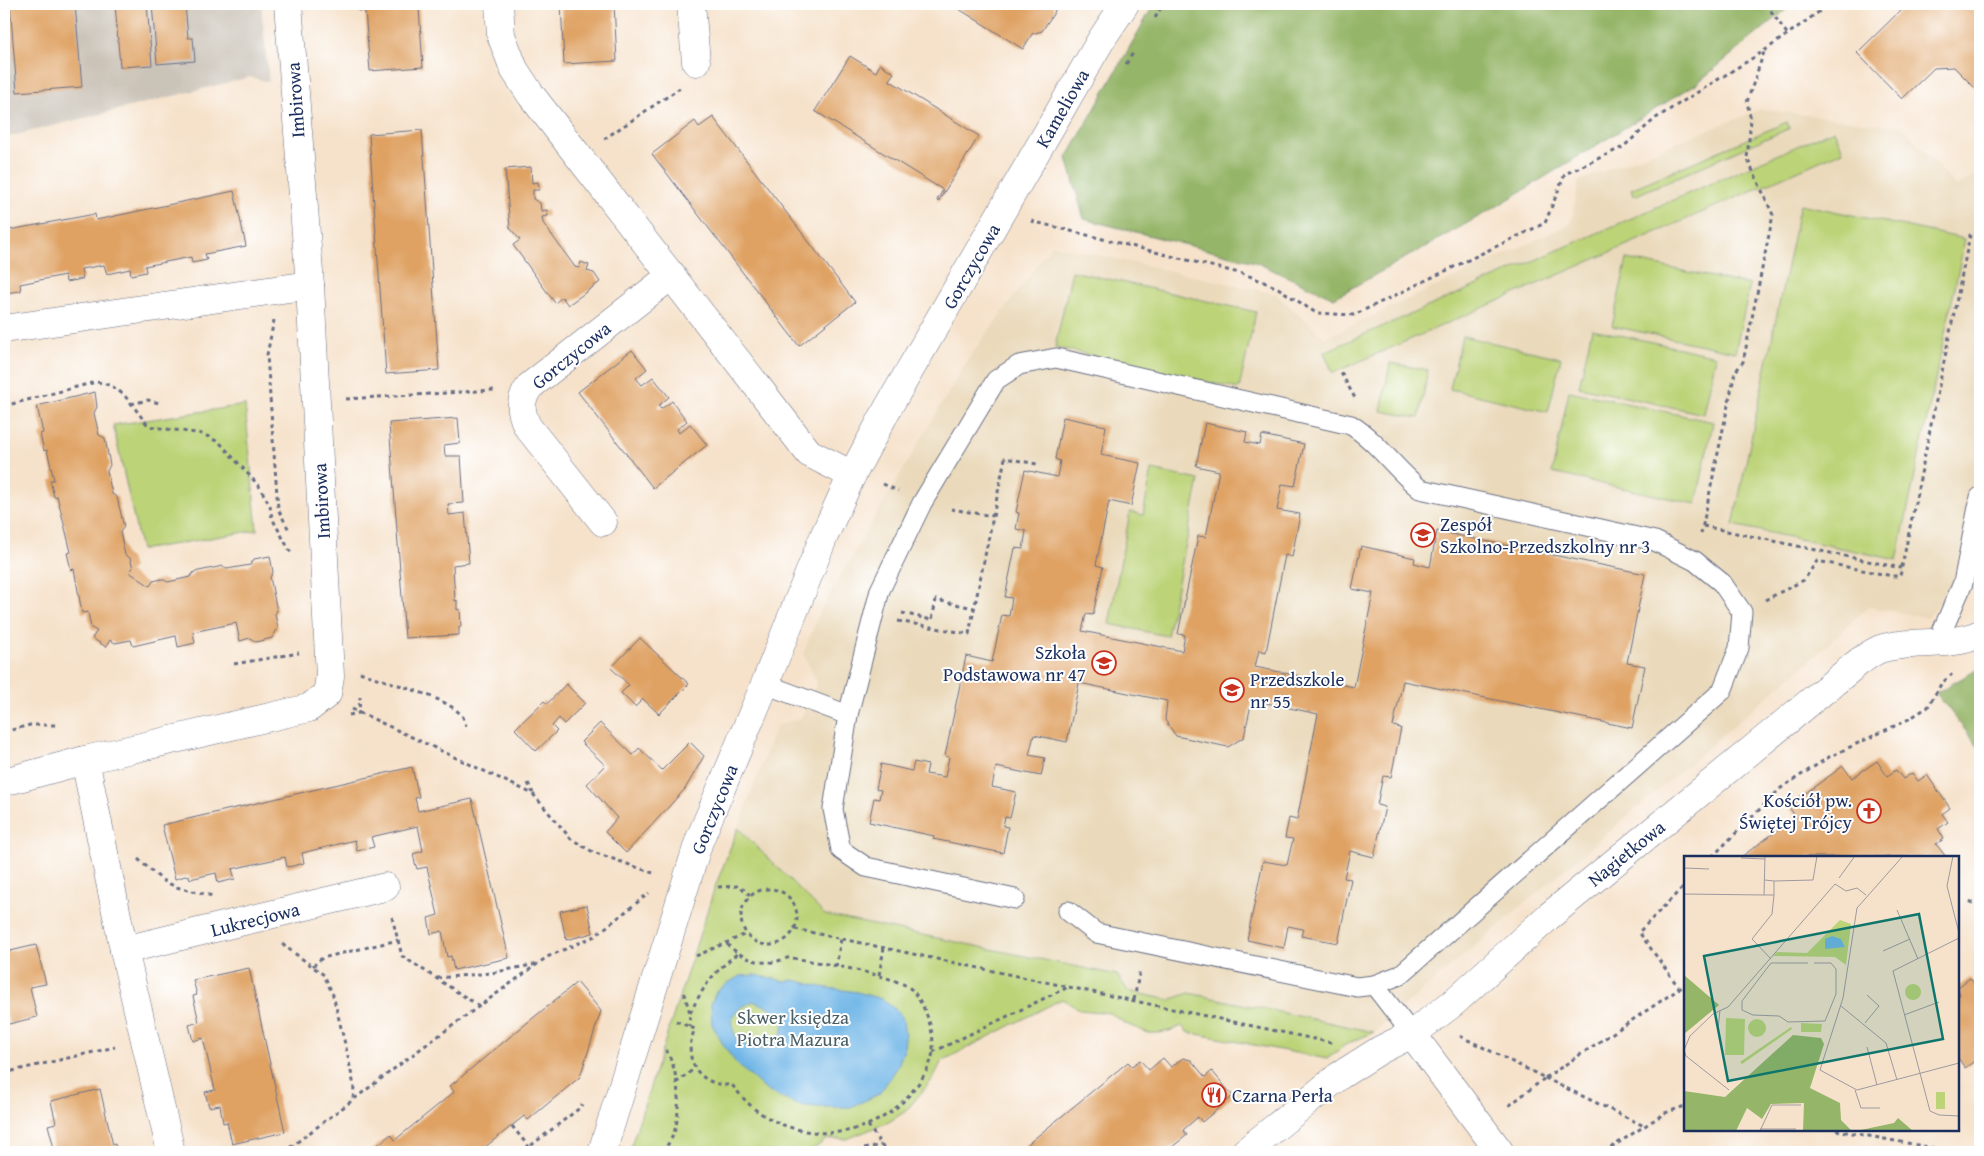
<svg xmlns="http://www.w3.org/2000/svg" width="1984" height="1156" viewBox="0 0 1984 1156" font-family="'Gentium Book Plus',serif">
<rect width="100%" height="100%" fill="#fff"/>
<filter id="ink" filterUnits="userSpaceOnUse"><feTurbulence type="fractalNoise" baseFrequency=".02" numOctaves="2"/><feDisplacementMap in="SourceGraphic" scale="10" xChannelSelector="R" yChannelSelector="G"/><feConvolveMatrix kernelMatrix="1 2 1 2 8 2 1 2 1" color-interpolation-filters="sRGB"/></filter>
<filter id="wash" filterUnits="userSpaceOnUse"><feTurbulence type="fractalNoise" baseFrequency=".0096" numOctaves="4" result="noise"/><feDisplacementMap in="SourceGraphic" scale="20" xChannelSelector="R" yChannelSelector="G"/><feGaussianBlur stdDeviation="1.12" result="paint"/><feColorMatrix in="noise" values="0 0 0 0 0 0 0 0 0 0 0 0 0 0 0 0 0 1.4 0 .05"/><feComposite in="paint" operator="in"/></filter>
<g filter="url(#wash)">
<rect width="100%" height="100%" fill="#f6e2cb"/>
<polygon fill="#ead9ba" points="1761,109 1903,127 1957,187 1980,172 1980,586 1955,581 1928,618 1868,607 1814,657 1374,1032 1189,993 1169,1000 1128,991 1117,975 825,915 738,828 776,726 801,718 817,682 803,654 820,611 968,359 1052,245 1276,294 1325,338 1570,224 1579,181"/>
<polygon fill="#cac3b8" points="4,4 261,4 269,82 250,77 4,138"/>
<g fill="#bcd377" stroke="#6c816a">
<polygon points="1787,122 1790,128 1634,196 1631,189"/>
<polygon points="1834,130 1843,151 1333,373 1324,352"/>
<polygon points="1800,204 1965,239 1897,560 1733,525"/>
<polygon points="1627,259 1750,285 1735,352 1612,326"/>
<polygon points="1072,271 1256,312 1239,389 1055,347"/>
<polygon points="1592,329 1716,356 1704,414 1579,387"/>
<polygon points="1462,336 1561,358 1548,412 1450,389"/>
<polygon points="1390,363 1428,370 1419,418 1381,411"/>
<polygon points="1569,391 1713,422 1696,504 1552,473"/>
<polygon points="245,405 257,530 141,550 113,425"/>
<polygon points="1152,470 1199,480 1167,636 1109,624 1130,512 1143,515"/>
<polygon points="738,828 825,915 1117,975 1128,991 1169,1000 1189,993 1374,1032 1345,1045 1327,1059 1187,1032 1182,1026 1173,1030 1159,1033 1148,1033 1126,1024 1110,1013 1080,1010 1062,999 942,1061 932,1080 906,1111 889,1122 847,1139 827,1139 810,1152 629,1152 715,887"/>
</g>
<g fill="#95b568" stroke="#587263">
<polygon points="1154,4 1793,4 1696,84 1496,207 1334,298 1255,262 1084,219 1067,158"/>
<polygon points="1980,668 1980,749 1936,693"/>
</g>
<path fill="#70b6e7" stroke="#4672a2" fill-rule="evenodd" d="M755 975 784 981 794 980 821 987 857 992 882 999 896 1010 903 1020 905 1037 904 1050 897 1068 879 1094 851 1107H817L798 1105 767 1091 736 1063 722 1043 712 1024 711 1004 716 992 728 983 740 976ZM753 1001 769 1007 784 1018C784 1037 777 1042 762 1050L739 1043C727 1019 728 1014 753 1001Z"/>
<g id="blocks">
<g fill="#dfa264">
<polygon points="10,4 75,4 82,87 17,92"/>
<polygon points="115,4 147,4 152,65 120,67"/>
<polygon points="152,4 185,4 188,38 193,38 195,61 157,64"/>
<polygon points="357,4 411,4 412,8 419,8 423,67 370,71 365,11 358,11"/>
<polygon points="561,4 614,4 617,61 564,64"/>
<polygon points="951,4 1053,4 1055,11 1042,31 1032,34 1023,49"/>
<polygon points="1907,4 1980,4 1980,93 1954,67 1934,68 1902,99 1857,53"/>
<polygon points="850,56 876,72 880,64 894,73 889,80 979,136 938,202 937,200 943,190 815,111"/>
<polygon points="713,117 855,302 799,346 652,154 695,121 699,127"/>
<polygon points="422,130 439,370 386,374 369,134"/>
<polygon points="531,167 532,183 538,182 539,190 533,190 533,199 540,203 541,211 547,210 548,216 542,217 543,223 575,267 579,268 581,262 589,265 587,271 594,273 600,282 568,305 562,297 555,303 513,245 520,240 510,228 505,169"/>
<polygon points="234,191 246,246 205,254 207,260 192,263 191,257 145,266 146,272 131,275 130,269 107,274 104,265 81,269 83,279 66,282 65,275 20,284 21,291 4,293 4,231 95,214 96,220"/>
<polygon points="632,350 647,369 636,378 642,385 653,377 669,397 658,406 661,409 672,401 687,421 677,429 679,433 690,424 707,445 653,488 578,392"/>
<polygon points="95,392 97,407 94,413 99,435 105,438 110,465 107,471 112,494 117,497 124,527 120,532 125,555 130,558 133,568 129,572 150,586 153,581 162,579 168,582 190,577 194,572 223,566 227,569 250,565 254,559 270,556 273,572 270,577 277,611 275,614 278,628 272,638 256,642 250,638 240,641 236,623 193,632 195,643 178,647 176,636 133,646 131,640 115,643 110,640 106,647 92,638 97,631 91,628 88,612 82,613 74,569 71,570 67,553 71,552 57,496 54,497 50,480 54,480 47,450 44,451 40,434 43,433 37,406"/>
<polygon points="1063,417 1106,426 1101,455 1140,463 1131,506 1109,501 1096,565 1103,567 1093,615 1086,614 1082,631 1182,651 1185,635 1178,634 1198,536 1206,537 1219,471 1196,466 1205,423 1247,432 1245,442 1260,445 1262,435 1304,444 1295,486 1282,484 1277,510 1300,514 1292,557 1285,555 1266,652 1259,650 1255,667 1354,687 1373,593 1352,589 1361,546 1415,558 1414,563 1430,567 1437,531 1645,574 1627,663 1645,666 1632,728 1403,681 1393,726 1401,728 1391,777 1383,776 1377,805 1385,807 1374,857 1350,851 1344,878 1351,879 1338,943 1301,936 1303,929 1288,926 1284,948 1247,940 1263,861 1287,865 1293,839 1285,838 1289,818 1297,820 1318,714 1252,700 1244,737 1228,747 1176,736 1165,720 1167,701 1079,683 1067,742 1034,735 1029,755 1045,758 1041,776 996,767 992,787 1016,792 1010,818 1005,817 1003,826 1008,827 1003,853 933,839 934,836 869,822 874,798 879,799 881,790 876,789 881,764 912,771 914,762 928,765 926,774 945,777 949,757 945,756 966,656 992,662 1002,615 1009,616 1012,598 1005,597 1015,548 1023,549 1026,531 1016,529 1019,513 1016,512 1025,470 1057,477 1060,461 1055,459"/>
<polygon points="458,418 460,443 444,445 445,456 461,456 464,503 448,504 449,515 465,513 469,563 453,565 455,601 457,600 457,610 460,609 461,627 459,627 459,635 405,638 389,423"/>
<polygon points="640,638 689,684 659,714 643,699 635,707 621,693 629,685 611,668"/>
<polygon points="566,684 585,703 564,724 559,718 552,726 557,731 536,751 515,729 544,701 547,704"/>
<polygon points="600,723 633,755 639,748 662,770 690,742 704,756 685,789 626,853 605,832 617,818 587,784 605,765 581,742"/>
<polygon points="1877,761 1887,776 1896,770 1903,779 1912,773 1918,781 1927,775 1950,808 1942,814 1948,822 1938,829 1944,839 1936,844 1946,857 1741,857 1796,817 1788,806 1843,766 1852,778"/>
<polygon points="412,767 419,797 415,798 418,811 472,799 509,958 454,970 451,956 447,957 442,931 431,934 428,918 438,915 427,867 417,869 415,863 413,854 423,851 418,826 371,837 374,847 357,851 355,840 302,853 304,863 293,866 287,867 285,857 232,869 235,879 218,883 216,873 190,879 189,875 175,879 162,825"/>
<polygon points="587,905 593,933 566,940 560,911"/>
<polygon points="36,945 46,984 30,987 37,1017 9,1024 6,1013 4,1014 4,946 6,952"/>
<polygon points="249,968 285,1132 232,1144 227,1122 223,1123 220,1105 209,1107 205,1092 215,1090 203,1038 193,1041 189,1025 199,1022 193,996 197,995 193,980"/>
<polygon points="1970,978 1975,984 1980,980 1980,1057 1965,1068 1958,1058 1958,996 1960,995 1958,987"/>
<polygon points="577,982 601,1011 580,1077 528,1120 524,1116 479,1152 369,1152 391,1134 395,1140 454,1092 450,1086"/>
<polygon points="1163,1058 1171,1067 1183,1058 1191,1060 1205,1077 1212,1071 1233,1096 1202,1122 1198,1117 1183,1130 1187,1135 1166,1152 1018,1152 1128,1062 1132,1066 1140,1060 1149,1070"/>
<polygon points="100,1089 113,1145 115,1144 117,1152 55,1152 48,1125 56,1123 51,1101"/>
</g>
</g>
</g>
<g filter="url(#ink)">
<use href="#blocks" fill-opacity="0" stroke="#686e84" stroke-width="1"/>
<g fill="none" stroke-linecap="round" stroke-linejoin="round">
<g stroke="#686e84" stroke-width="21">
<g id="service">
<polyline points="1937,643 1963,583 1980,497"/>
<polyline points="765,684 848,715"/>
<path d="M1015 899 866 867 841 850 833 809 848 715 880 590 922 503 996 380 1019 365 1056 358 1351 425C1378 442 1395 469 1420 489L1655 541 1695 561 1722 583 1742 612 1739 648 1722 691 1400 975 1374 985 1357 987 1096 933 1068 911"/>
<polyline points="1374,985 1412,1034"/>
</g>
</g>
<g stroke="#686e84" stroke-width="29">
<g id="minor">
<polyline points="499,4 501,35 514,69 531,95 809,453 852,475"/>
<polyline points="691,4 696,62"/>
<polyline points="4,329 310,285"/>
<path d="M603 522 527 426C520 410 519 401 530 386L672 275"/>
<polyline points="85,760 124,950 171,1152"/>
<polyline points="4,782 85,760 309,708 327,694 330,676 310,285 288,4"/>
<polyline points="124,950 385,887"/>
<polyline points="1412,1034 1500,1152"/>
<polyline points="602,1152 699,841 765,684 824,536 852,475 889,406 1101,40 1125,4"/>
<path d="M1245 1152 1339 1076 1380 1050 1412 1034 1453 1003 1548 917 1860 661C1866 657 1873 652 1880 649 1912 639 1949 648 1980 634"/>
</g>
</g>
<g stroke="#686e84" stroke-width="3" stroke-dasharray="4 4" stroke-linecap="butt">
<polyline points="1766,4 1788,35"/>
<polyline points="1155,18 1163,4"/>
<polyline points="1126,64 1133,53"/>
<polyline points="604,139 680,88"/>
<polyline points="1031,221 1247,275 1278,288 1316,313 1354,315 1545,223 1565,174 1623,147 1656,118 1764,51 1830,4"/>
<polyline points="274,320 267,355 278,509 290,532"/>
<polyline points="1341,373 1355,398"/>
<polyline points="346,399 495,390"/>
<polyline points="131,404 148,400 159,403"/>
<path d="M4 406 96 382C123 385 131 405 147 424L153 427 203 434 220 443 259 486 270 506 272 518 292 555"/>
<polyline points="883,484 898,491"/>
<polyline points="951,509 993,516"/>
<polyline points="1703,526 1901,568"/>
<polyline points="1701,534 1735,372 1743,362 1773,215 1747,158 1751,120 1747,102 1764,52"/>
<polyline points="1765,600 1804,580 1817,561 1892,576 1900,576 1970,235 1980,233"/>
<polyline points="902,613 932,620 936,600 974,608"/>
<polyline points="898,621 969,634 1005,458 1037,464"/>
<polyline points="234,664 299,653"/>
<path d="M360 672C384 682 447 696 462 716 464 718 465 723 466 726"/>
<polyline points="352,709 533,794 571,839 593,852 656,874"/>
<polyline points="349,715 359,713 360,697"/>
<polyline points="4,732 30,725 57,725"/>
<polyline points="528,783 533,793"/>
<polyline points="1712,857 1781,788 1829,757 1909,719 1928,707 1941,684 1952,674"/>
<polyline points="138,859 162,880 176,887 213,896"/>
<polyline points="718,887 740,886 751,896"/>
<circle cx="769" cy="917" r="28"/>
<polyline points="1970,901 1980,908"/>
<polyline points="392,917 402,956 479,1006"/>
<polyline points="795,929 1333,1043"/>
<polyline points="282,944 324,975 333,995 347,1052 354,1086 353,1100"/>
<polyline points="696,956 746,934"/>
<polyline points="313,966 322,958 398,940"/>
<polyline points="836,967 841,939"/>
<polyline points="879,975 884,948"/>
<polyline points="437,978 491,973 537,964"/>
<polyline points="1680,989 1639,932 1685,885"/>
<polyline points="684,993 690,1013 689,1026"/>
<polyline points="1134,1000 1140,969"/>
<path d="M690 1013C705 984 712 974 738 953"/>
<path d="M676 1021 695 1029C681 1059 699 1087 732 1085 742 1097 752 1109 765 1116 812 1144 873 1137 909 1095 919 1084 933 1065 933 1049 934 1029 925 1005 912 990 900 976 813 961 792 958 786 957 780 961 774 962 755 964 739 956 726 943"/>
<polyline points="1460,1036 1545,1078 1506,1108"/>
<polyline points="933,1052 1068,987"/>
<polyline points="4,1073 115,1047"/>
<polyline points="1545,1078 1685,985"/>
<polyline points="1545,1078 1644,1126"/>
<polyline points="676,1083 695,1068"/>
<polyline points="868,1125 886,1152"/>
<polyline points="512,1126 529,1147 520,1152"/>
<polyline points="1836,1130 1955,1152"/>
<polyline points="864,1149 881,1145"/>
<polyline points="284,1152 419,1050 547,957 595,936 649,893"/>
<polyline points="527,1152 529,1147 581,1107 582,1104"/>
<path d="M662 1152C666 1147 670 1142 673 1135 682 1115 679 1069 666 1050"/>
<polyline points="1604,1152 1665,1113 1685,1106"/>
</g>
<use href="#service" stroke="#fff" stroke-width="19"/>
<use href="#minor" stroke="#fff" stroke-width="28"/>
</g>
</g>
<defs>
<g id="school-ring" transform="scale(1.25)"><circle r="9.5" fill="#fff" stroke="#c8321e" stroke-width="1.5"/><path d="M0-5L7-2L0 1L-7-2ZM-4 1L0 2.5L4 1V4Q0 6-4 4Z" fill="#c8321e"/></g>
<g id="church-ring" transform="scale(1.25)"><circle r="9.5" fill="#fff" stroke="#c8321e" stroke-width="1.5"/><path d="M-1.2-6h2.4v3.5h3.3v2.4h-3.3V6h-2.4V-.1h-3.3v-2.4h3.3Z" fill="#c8321e"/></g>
<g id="restaurant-ring" transform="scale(1.25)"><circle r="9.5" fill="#fff" stroke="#c8321e" stroke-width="1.5"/><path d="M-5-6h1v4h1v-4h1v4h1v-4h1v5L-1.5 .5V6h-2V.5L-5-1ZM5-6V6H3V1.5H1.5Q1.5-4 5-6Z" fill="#c8321e"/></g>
</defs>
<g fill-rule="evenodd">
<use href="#school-ring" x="1423" y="535"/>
<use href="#school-ring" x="1104" y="663"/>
<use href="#school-ring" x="1232" y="690"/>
<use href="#church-ring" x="1869" y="811"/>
<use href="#restaurant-ring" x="1214" y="1095"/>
</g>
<g text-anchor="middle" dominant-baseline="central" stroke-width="4" stroke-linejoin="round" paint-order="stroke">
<g font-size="19" fill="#1b2f5e" stroke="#fff">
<text transform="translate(295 100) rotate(-94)">Imbirowa</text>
<text transform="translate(1062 108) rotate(-60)">Kameliowa</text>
<text transform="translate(971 266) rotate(-60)">Gorczycowa</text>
<text transform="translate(571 355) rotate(-39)">Gorczycowa</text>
<text transform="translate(321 501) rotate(-93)">Imbirowa</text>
<text transform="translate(714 809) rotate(-68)">Gorczycowa</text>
<text transform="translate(1626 853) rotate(-39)">Nagietkowa</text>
<text transform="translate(255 919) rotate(-14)">Lukrecjowa</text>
</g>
<g font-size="19" fill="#1b2f5e" stroke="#fff" text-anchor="start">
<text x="1440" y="524">Zespół<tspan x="1440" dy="22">Szkolno-Przedszkolny nr 3</tspan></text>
<text x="1086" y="652" text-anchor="end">Szkoła<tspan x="1086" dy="22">Podstawowa nr 47</tspan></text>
<text x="1250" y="679">Przedszkole<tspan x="1250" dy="22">nr 55</tspan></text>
<text x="1852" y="800" text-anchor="end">Kościół pw.<tspan x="1852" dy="22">Świętej Trójcy</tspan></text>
<text x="1232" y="1095">Czarna Perła</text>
</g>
<g font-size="19" fill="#4b6066" stroke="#fff">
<text x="793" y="1017">Skwer księdza<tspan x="793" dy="22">Piotra Mazura</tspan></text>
</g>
</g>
<g transform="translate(1684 856)">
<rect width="275" height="275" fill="#f6e2cb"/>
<path d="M156 64 167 68 162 109 151 101 89 100 93 96 123 97ZM221 136a8 8 0 1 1 16 0a8 8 0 1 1-16 0ZM42 162 61 163 60 199H41ZM64 172a9 9 0 1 1 18 0a9 9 0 1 1-18 0ZM117 167 138 168 137 176H117ZM107 171 108 173 58 208 56 206ZM252 236H261V253H252Z" fill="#bcd377"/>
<path d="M0 119 35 149 0 178ZM109 179 137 182 140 188 126 232 156 247 157 264 168 275H119L120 247 87 248 78 263 63 252 52 275H0V235L41 241ZM214 262 229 275H172L210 267Z" fill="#95b568"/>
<path d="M148 80 157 83 161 91 141 93V83Z" fill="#70b6e7"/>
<path fill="none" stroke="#9e9a9f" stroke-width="1" d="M219 0 173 52 159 142 136 214 173 234 275 207M269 0 263 30 275 77M57 2 81 3M0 12 25 13M155 22 171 0M81 24 90 25V39H80L81 0M90 25 129 24 133 0M0 38 80 39M213 54 234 103M275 82 209 115 246 255 255 259 275 260M199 95 226 83M87 103 68 83 88 58 90 39M124 107H87L58 145V154L69 159 95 160 104 166 141 165 152 138V113L147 107H130M157 150 202 187 213 224M220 159 255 146M181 167 195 150 183 139M34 173 36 154M183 191 193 229M45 234 2 200 0 194 6 180 29 158 44 151 151 28 162 35 173 32 182 39M171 234 177 252H196M76 273H112M76 275 88 249H117"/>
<path fill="#0f766e" fill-opacity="0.15" stroke="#0f766e" stroke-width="2.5" d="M235 58 259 183 44 225 20 100Z"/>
<rect width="275" height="275" fill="none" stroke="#1b2f5e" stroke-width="2.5"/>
</g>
<rect width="1984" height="1156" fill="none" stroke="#fff" stroke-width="20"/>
</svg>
